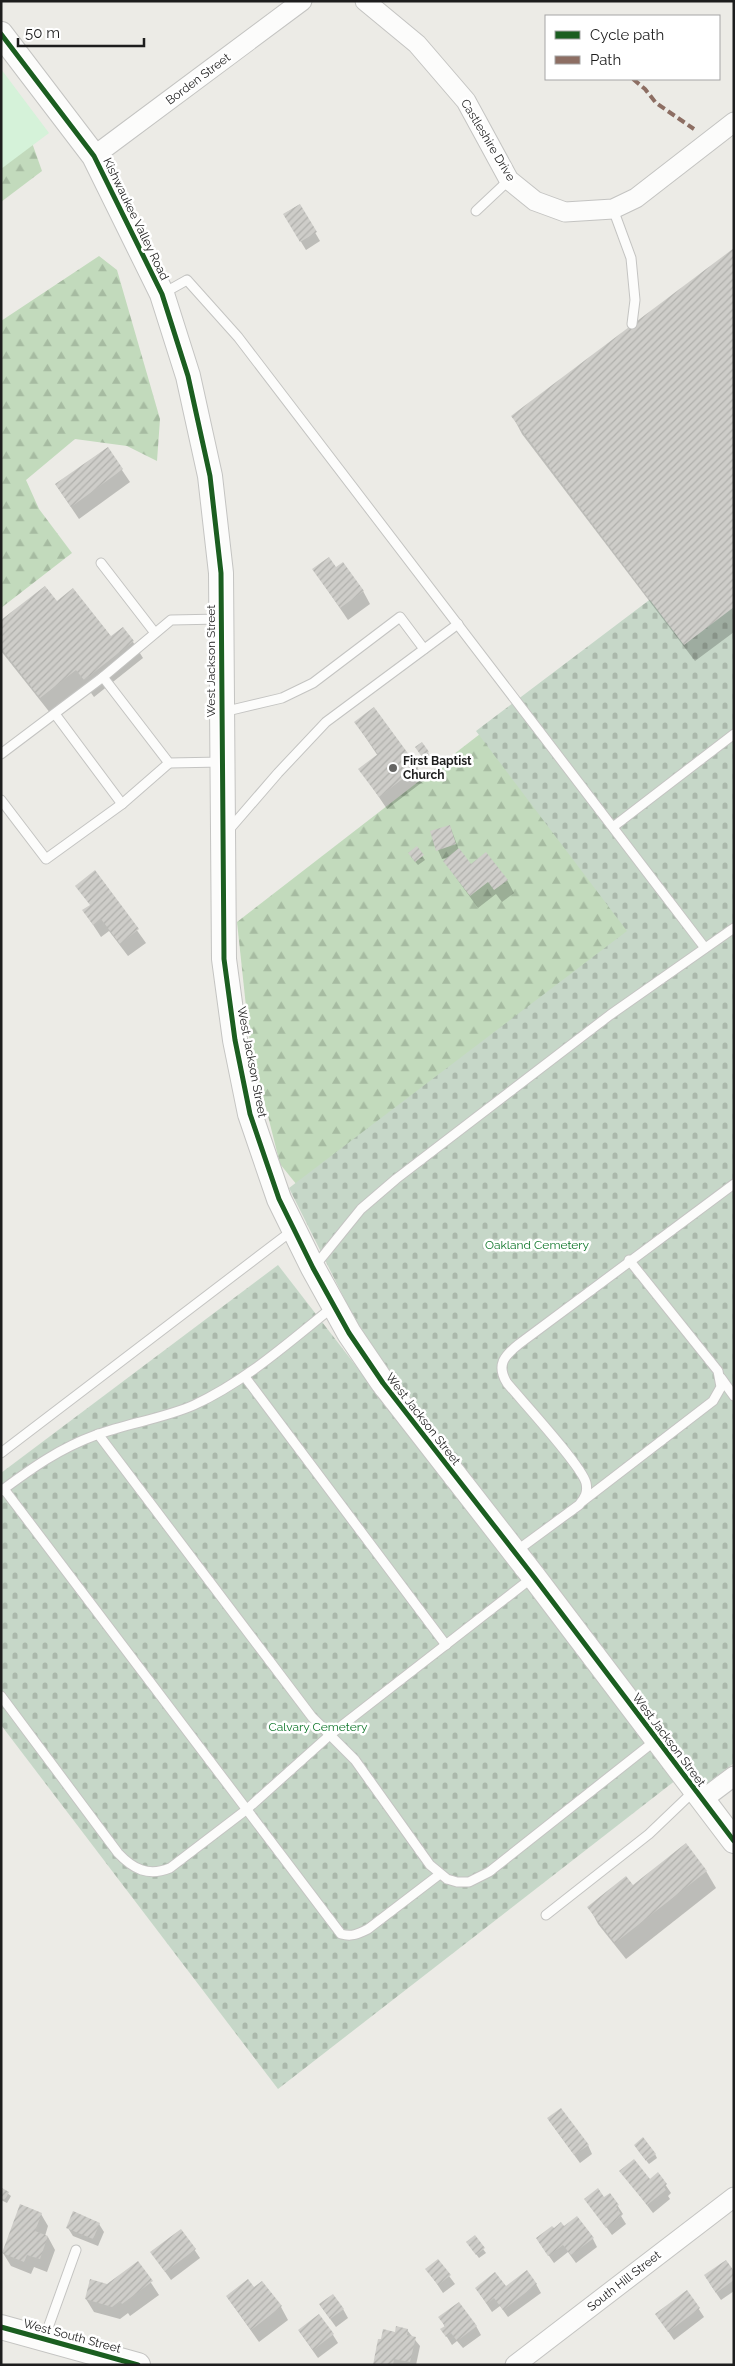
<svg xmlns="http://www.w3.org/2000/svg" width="735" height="2366" viewBox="0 0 735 2366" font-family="Raleway,sans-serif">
<defs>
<pattern id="forest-firs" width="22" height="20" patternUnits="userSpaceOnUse" patternTransform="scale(1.25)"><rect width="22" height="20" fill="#c2dabc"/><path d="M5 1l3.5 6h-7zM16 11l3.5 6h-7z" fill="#a6bba1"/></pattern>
<pattern id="cemetery-stones" width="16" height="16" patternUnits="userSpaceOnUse" patternTransform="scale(1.25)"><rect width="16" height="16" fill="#c6d7c8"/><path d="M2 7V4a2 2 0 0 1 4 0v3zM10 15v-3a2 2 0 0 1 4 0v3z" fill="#aab8ab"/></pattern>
<pattern id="building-hatch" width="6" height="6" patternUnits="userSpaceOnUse" patternTransform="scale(1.25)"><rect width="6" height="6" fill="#cecdc9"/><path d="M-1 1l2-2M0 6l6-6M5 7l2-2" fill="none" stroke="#b0b0ac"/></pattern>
</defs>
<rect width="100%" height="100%" fill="#ecebe6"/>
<g fill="url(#forest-firs)">
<polygon points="1,113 25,123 42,171 1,202"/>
<polygon points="99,256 117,270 160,419 157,461 127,446 75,439 26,480 39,509 72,553 1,608 1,321"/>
<polygon points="511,710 693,949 314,1206 280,1164 250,1044 237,922"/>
</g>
<g fill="url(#cemetery-stones)">
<polygon points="734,536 734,1763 704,1786 389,1380 345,1300 289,1188 627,931 476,731"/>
<polygon points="278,1265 676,1780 278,2089 1,1725 1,1473"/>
</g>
<polygon fill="#d5f2d9" points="1,69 49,133 1,169"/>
<g fill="#0003">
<polygon points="299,205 320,241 306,250 284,214"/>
<polygon points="734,250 734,632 695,661 522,434 513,417"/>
<polygon points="107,448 130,482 79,519 56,485"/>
<polygon points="336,569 363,591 370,604 348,620 314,570"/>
<polygon points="57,603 111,638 133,642 143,658 94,697 86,686 51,714 1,651 1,622"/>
<polygon points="355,722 417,767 425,780 387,809 360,769 378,756"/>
<polygon points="422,744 430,756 425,760 419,751"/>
<polygon points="450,826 459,850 471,866 507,880 514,893 502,902 496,894 478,908 444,861 451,856 442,859 438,850"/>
<polygon points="417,848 425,860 418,865 411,857"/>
<polygon points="95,872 146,943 128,956 109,931 101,937 84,911 94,909 77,886"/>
<polygon points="706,1871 716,1888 626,1959 598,1924 589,1907"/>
<polygon points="548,2119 588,2145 592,2154 580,2163"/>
<polygon points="637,2149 655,2154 657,2158 649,2164"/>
<polygon points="621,2171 650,2181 658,2174 671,2193 668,2196 670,2199 653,2213"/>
<polygon points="3,2190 11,2196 7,2203 1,2200"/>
<polygon points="610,2194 623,2214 621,2216 626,2224 612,2235 586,2199 604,2199"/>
<polygon points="41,2214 48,2226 45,2236 48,2237 55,2250 47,2272 34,2267 31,2274 11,2266 3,2253"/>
<polygon points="99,2224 104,2232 98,2246 73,2236 68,2228"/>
<polygon points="564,2228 593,2239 597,2247 576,2263 568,2252 554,2263 537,2239 553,2229"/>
<polygon points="181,2230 200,2258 171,2280 151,2252"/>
<polygon points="474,2237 486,2253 479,2258 470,2246"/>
<polygon points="438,2261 455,2284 443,2293 427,2269"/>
<polygon points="138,2263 159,2295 130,2316 128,2313 120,2319 94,2312 86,2299"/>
<polygon points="734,2273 734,2291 721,2300 710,2284"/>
<polygon points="536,2284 541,2293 508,2317 500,2306 492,2312 476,2288"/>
<polygon points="254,2289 281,2307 288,2320 259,2342 227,2297"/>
<polygon points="687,2291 704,2317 674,2340 656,2314"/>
<polygon points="320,2305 343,2309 348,2318 336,2327"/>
<polygon points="440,2317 476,2326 481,2335 463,2348 457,2341 452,2345 442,2329 445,2327"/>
<polygon points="407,2330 420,2346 416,2365 374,2365"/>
<polygon points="299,2331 333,2335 338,2343 318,2358"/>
</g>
<g fill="url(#building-hatch)">
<polygon points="300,204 317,232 300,242 283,214"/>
<polygon points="734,248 734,607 684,645 511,416"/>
<polygon points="108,447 123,469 71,507 55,484"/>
<polygon points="329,557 336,567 343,562 364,591 340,608 312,569"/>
<polygon points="45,586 57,601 73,588 111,636 123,627 134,641 84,680 76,670 40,698 1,648 1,620"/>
<polygon points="374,707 418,767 379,797 358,769 378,754 354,722"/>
<polygon points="422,742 429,752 422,757 415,747"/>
<polygon points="450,825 456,844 436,851 430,831"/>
<polygon points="417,846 424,855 415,862 408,853"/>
<polygon points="459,848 471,864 486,852 508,880 494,890 488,882 470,896 443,861"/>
<polygon points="95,870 139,929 120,944 101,919 93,925 82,910 90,905 75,886"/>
<polygon points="686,1843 707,1871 615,1943 587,1907 626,1876 633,1885"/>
<polygon points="561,2108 589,2145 574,2155 547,2118"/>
<polygon points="643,2137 656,2154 646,2161 634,2145"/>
<polygon points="634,2159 650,2179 658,2172 667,2184 664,2187 666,2190 647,2205 619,2171"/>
<polygon points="2,2188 9,2192 5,2200 1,2198"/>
<polygon points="598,2188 604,2197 610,2193 619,2205 616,2207 622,2215 606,2228 584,2199"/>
<polygon points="20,2204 42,2213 35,2231 48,2236 40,2259 27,2255 24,2262 2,2253"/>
<polygon points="73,2211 100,2223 93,2239 66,2228"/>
<polygon points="577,2216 594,2238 571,2255 563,2245 548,2256 536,2238 552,2226 554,2228 561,2222 564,2226"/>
<polygon points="181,2229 196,2249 165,2272 150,2252"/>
<polygon points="475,2235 485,2248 476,2255 466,2242"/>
<polygon points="438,2259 451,2275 438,2285 425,2269"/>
<polygon points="726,2260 734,2271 734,2280 716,2293 704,2275"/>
<polygon points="138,2261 153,2281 122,2304 120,2301 112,2307 85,2299 90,2279 107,2284"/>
<polygon points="527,2270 537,2284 503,2310 494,2298 487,2304 475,2288 495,2272 506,2286"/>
<polygon points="248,2279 254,2287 262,2281 282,2306 251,2330 226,2296"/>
<polygon points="687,2290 700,2308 668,2332 655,2314"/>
<polygon points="333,2294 344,2309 330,2319 319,2304"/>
<polygon points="459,2302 477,2326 457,2341 451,2333 446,2337 440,2329 445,2326 438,2317"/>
<polygon points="319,2314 334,2334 313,2350 298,2330"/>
<polygon points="396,2326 408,2329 407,2335 416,2337 410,2362 394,2359 393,2365 373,2365 378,2339 381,2339 383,2329 395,2332"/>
</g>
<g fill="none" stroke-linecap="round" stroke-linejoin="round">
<g stroke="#c4c4c2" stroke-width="11">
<g id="service">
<polyline points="613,209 631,258 635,300 632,324"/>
<polyline points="476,211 509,180"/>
<polyline points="162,294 187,280 238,337 705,948"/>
<polyline points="101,563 155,633"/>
<polyline points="221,619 171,620 103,677 169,763 222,762"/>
<polyline points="223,712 282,698 313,683 400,617 424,649"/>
<polyline points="55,714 122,804"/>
<polyline points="1,754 103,677"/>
<polyline points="1,800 46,859 122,804 169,763"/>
<polyline points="613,827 734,734"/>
<polyline points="227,832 278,773 326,722 458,624"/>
<polyline points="314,1267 361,1209 396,1179 610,1015 734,928"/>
<polyline points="245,1377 446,1645"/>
<polyline points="721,1378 734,1396"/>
<polyline points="98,1434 312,1717 355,1760 430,1865 447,1879 457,1882 469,1882 489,1872 656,1740"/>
<polyline points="1,1453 293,1230"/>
<path d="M4 1489 341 1934C352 1937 358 1934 368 1929L440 1874"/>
<path d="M1 1491C32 1468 60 1448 96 1435 128 1423 162 1419 194 1405 246 1381 289 1342 334 1306"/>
<polyline points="583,1501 713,1401 721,1387 718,1371 629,1260"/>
<path d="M515 1552 579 1505C585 1498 588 1492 586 1483 582 1466 522 1401 507 1383 496 1365 504 1356 519 1344L734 1184"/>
<path d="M1 1696 118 1853C133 1869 148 1877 170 1868L246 1810 331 1734 533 1577"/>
<polyline points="546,1915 649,1834 694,1791"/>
<polyline points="44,2339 76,2250"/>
</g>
</g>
<g stroke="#c4c4c2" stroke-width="21">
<g id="minor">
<polyline points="365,1 417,44 466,101 509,180 535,201 565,212 613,209 636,198 734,122"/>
<polyline points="94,156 302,1"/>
<polyline points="702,1800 734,1776"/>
<polyline points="515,2365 734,2197"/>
</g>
</g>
<g stroke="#c4c4c2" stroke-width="26">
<g id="tertiary">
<polyline points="1,34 94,156 162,294 188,376 210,476 221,573 224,959 235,1040 250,1114 279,1199 313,1268 349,1333 383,1383 534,1577 734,1841"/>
<polyline points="1,2327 138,2365"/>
</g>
</g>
<use href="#service" stroke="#fcfcfb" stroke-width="9"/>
<use href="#minor" stroke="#fcfcfb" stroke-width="19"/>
<use href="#tertiary" stroke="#fcfcfb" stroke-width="24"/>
<polyline stroke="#8d6e63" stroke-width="4" stroke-dasharray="8 4" stroke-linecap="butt" points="633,79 645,89 656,103 694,129"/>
<g stroke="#fff" stroke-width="8">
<g id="cycleway">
<polyline points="1,34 94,156 162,294 188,376 210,476 221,573 224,959 235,1040 250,1114 279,1199 313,1268 349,1333 383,1383 534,1577 734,1841"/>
<polyline points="1,2327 138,2365"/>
</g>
</g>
<use href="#cycleway" stroke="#1b5e20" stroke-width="5"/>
</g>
<circle fill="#656563" stroke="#fff" stroke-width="2" cx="393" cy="768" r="5"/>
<g text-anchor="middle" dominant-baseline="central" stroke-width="5" stroke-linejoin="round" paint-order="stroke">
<g font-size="12" fill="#1d1d1d" stroke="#fff">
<text transform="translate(198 79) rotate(-37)">Borden Street</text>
<text transform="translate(488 140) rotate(59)">Castleshire Drive</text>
<text transform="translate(136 219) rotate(64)">Kishwaukee Valley Road</text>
<text transform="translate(211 661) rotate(-90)">West Jackson Street</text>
<text transform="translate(252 1062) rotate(79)">West Jackson Street</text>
<text transform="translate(423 1419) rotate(52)">West Jackson Street</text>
<text transform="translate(669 1740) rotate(53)">West Jackson Street</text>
<text transform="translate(624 2281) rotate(-38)">South Hill Street</text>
<text transform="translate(72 2336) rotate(15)">West South Street</text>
</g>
<g font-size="12" font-weight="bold" fill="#1d1d1d" stroke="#fff" text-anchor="start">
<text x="403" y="761">First Baptist<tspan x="403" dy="14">Church</tspan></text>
</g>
<g font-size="12" fill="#10772b" stroke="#fff">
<text x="537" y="1245">Oakland Cemetery</text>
<text x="318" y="1727">Calvary Cemetery</text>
</g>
</g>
<rect width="735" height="2366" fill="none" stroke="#1d1d1d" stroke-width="5"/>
<rect x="545" y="15" width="175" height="65" fill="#ffffff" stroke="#a5a5a5"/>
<rect x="555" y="31" width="25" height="8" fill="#1b5e20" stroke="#a5a5a5"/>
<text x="590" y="40" font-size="15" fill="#1d1d1d">Cycle path</text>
<rect x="555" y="56" width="25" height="8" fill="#8d6e63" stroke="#a5a5a5"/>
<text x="590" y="65" font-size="15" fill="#1d1d1d">Path</text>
<path d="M18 38v8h126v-8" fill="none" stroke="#1d1d1d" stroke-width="2.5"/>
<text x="25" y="38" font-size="15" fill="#1d1d1d" stroke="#ffffff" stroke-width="4" paint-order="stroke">50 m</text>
</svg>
